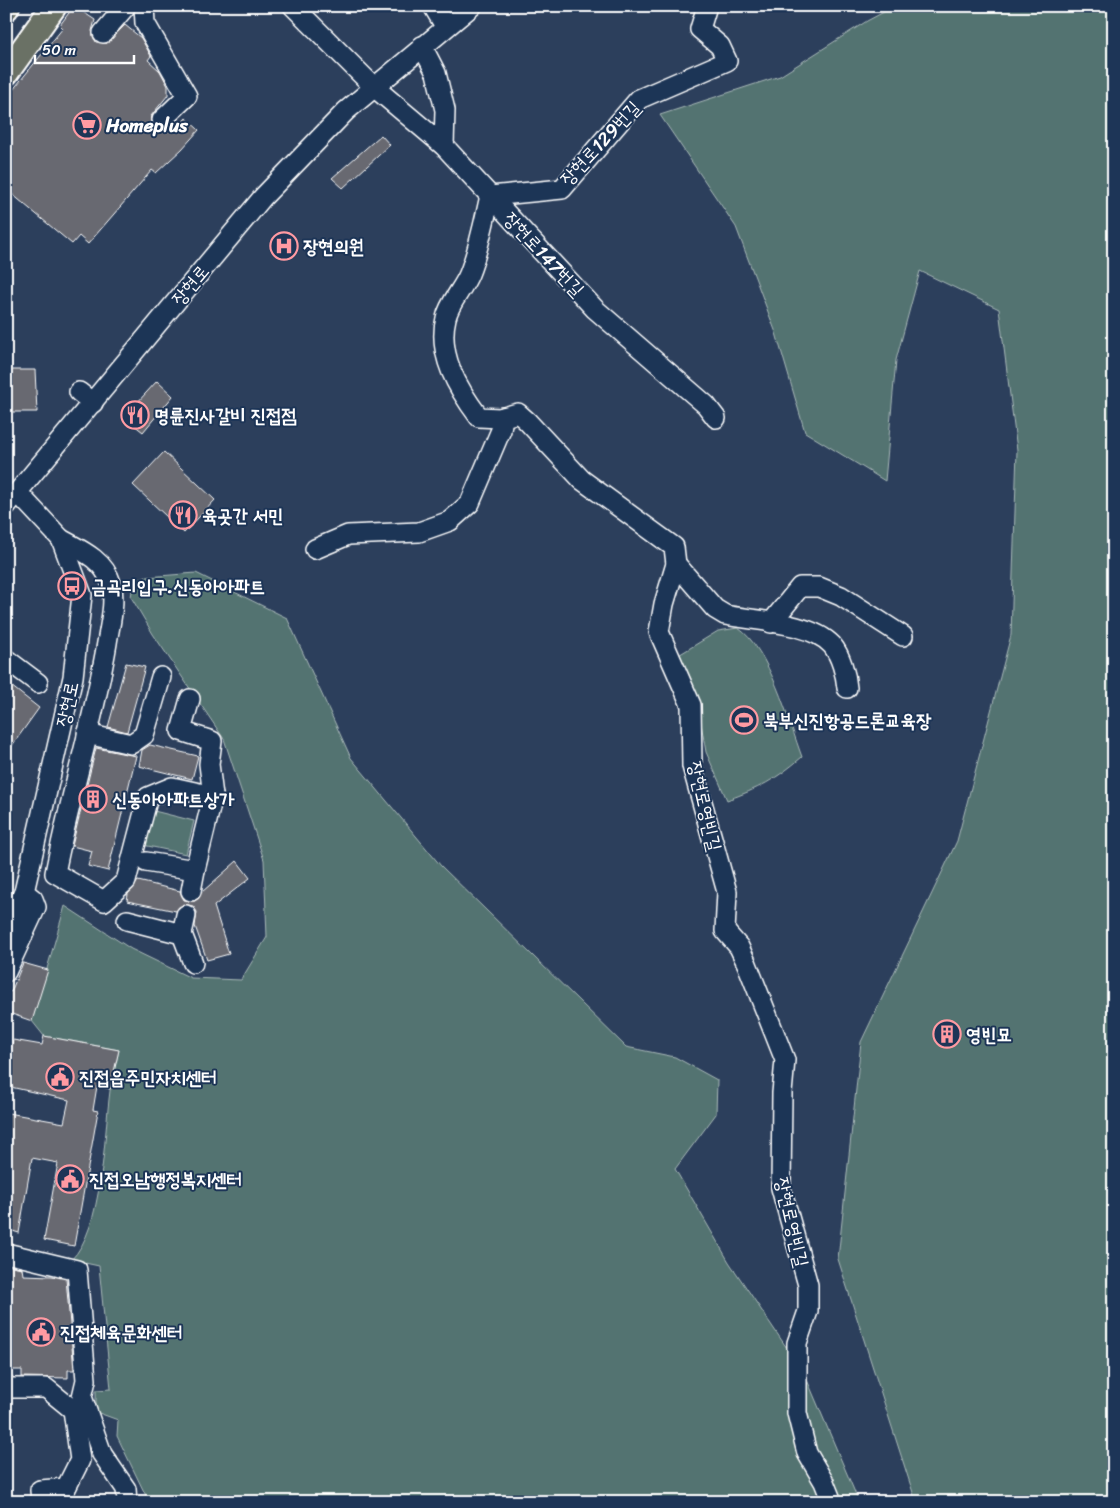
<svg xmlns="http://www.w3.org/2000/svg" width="1120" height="1508" viewBox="0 0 1120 1508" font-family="Sriracha,'Poor Story',sans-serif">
<rect width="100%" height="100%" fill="#2c3f5c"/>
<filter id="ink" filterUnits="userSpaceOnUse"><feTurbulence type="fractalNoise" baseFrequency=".02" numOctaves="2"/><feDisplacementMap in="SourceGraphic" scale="10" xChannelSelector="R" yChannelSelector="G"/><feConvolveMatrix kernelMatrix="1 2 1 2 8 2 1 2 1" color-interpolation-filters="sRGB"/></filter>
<g filter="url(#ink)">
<g fill="#537371" stroke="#a9b9b8">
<polygon points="895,6 1114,6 1114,1079 1111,1089 1114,1093 1114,1502 916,1502 838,1259 861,1042 957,841 1011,635 1017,450 999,309 920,271 896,360 885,481 805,432 776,333 736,227 660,115 780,76 867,21"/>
<path d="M196 573 287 618 351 758 441 866 626 1047 675 1057 717 1080 716 1114 675 1169 729 1262 805 1375 859 1502H149L117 1436 118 1420 96 1412V1390L111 1389 99 1266 71 1260C103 1229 104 1136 110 1091 112 1078 116 1064 119 1050L44 1036 32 1021 65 906 131 949 191 978 241 980 267 937 264 860 224 739 153 634 131 597 134 578Z"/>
<path d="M738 628C769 648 789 722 802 757 777 779 758 789 727 800L706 752 698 706 677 656 718 631Z"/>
<polygon points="150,810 194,821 186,854 143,845"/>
</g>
<g fill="#676971" stroke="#fff">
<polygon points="74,6 95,20 92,31 96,42 107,43 125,25 141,38 151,56 148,60 160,71 168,86 168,95 151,116 154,128 164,131 171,127 175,131 186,118 199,130 182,149 156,173 152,170 88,244 79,236 72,244 6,189 6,101 12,91 63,28 60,25"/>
<polygon points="381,135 390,145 343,188 332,178"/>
<polygon points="6,370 35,370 37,412 6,412"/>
<polygon points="157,381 173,396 143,432 124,417"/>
<polygon points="164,452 215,500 184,533 133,485"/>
<polygon points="126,663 145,667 127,732 108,727"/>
<polygon points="6,682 39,708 6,754"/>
<polygon points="150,745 198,756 192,779 139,766 142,750"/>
<polygon points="96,748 136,756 108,871 88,866 92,851 72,846"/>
<polygon points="237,861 250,878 214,906 229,954 207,960 195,926 197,912 193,906 183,904 176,911 127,901 128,894 138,881 180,891 184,900 195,901 202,892"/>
<polygon points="23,963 48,970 32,1021 6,1012 6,990 11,992"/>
<circle cx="947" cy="1034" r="5.5"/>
<polygon points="44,1036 119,1050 110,1089 97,1086 93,1110 98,1111 74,1246 44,1240 58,1163 32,1158 19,1233 6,1229 8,1113 64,1123 69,1100 6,1086 6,1069 13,1040 42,1045"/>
<polygon points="6,1265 22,1268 23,1275 52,1276 66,1279 74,1370 68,1370 68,1378 22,1377 22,1370 10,1370"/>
</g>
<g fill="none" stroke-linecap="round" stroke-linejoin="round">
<g stroke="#fff" stroke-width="22">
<g id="minor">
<polyline points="144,6 145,23 187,96 162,120"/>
<polyline points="293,6 374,87 444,146 595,309 706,405 716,418"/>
<polyline points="433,6 445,26"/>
<polyline points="103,33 126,6"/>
<polyline points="422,46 436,73 445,110 444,146"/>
<path d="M490 196C484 222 479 249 469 274 463 289 449 303 446 318 437 355 458 389 479 417L500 418 518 413 527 421 582 480 674 547 676 564 664 604 659 632 691 705 692 766 727 892 725 931 739 947 747 964 785 1060 782 1093 781 1188 808 1285V1311L797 1343V1413L807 1453 824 1482 832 1502"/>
<polyline points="490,196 562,189 639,99 727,61 720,46 700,29 707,6"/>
<polyline points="79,392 93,403"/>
<polyline points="6,506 263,197 346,111 472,6"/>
<path d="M61 539C81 550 104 560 111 583 116 603 110 623 107 643 94 721 70 795 55 873L104 901 126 881 148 797 172 787 213 796 195 870 146 862"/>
<polyline points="315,549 348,535 419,532 450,521 470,503 501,430 503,417"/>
<path d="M676 564 715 609 725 615C755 621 811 622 832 645 841 656 846 675 847 688"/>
<polyline points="771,623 800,587 819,587 841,596 903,636"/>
<polyline points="6,659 38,683"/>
<polyline points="190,699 181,731 212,741 209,764 213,796"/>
<polyline points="87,734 131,744 144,735 161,677"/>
<polyline points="191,891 195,870"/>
<polyline points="186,915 182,934 193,963"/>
<polyline points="127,920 182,934"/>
<polyline points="6,928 24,892 73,677 82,595 61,539 18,493"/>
<polyline points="6,972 36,907 33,899 24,892"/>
<polyline points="6,1253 77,1270 86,1380 82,1397 102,1454 126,1489 127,1502"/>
<polyline points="6,1385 8,1388 46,1388 73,1410 80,1460 66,1488 40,1490 41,1502"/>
</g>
</g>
<g stroke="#fff" stroke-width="28">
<g id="major">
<polyline points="6,8 7,6"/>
<polyline points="6,73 54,6"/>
</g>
</g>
<use href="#minor" stroke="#1d3557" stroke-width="19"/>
<use href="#major" stroke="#6b7165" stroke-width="24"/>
</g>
</g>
<defs>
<g id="supermarket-ring" transform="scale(1.4375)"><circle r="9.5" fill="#1d3557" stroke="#ff9aa2" stroke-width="1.5"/><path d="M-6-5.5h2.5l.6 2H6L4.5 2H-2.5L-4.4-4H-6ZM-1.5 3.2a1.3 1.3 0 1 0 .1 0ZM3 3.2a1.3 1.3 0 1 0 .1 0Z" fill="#ff9aa2"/></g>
<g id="hospital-ring" transform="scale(1.4375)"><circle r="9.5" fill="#1d3557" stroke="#ff9aa2" stroke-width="1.5"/><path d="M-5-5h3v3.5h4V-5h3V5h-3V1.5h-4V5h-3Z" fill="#ff9aa2"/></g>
<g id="restaurant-ring" transform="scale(1.4375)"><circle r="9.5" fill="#1d3557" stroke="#ff9aa2" stroke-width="1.5"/><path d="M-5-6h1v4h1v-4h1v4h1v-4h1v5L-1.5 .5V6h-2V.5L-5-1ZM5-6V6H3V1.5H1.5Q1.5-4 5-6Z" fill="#ff9aa2"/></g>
<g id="bus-ring" transform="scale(1.4375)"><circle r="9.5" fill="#1d3557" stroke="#ff9aa2" stroke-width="1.5"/><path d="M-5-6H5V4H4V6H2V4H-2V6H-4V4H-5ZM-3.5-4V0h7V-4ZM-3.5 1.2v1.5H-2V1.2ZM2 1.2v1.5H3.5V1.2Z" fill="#ff9aa2"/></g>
<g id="stadium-ring" transform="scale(1.4375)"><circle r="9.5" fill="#1d3557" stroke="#ff9aa2" stroke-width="1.5"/><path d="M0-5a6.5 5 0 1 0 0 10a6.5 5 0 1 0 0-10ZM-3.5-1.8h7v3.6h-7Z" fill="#ff9aa2"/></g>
<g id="building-ring" transform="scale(1.4375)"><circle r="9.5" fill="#1d3557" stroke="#ff9aa2" stroke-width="1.5"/><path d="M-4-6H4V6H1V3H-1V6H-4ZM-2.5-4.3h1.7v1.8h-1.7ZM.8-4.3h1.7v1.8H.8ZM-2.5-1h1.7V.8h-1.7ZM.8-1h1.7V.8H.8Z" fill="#ff9aa2"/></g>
<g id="civic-ring" transform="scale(1.4375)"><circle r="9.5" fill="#1d3557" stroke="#ff9aa2" stroke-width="1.5"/><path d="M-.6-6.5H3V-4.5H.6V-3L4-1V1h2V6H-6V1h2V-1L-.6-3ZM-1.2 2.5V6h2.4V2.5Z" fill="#ff9aa2"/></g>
</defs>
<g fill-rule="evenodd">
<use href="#supermarket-ring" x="87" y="125"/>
<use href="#hospital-ring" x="284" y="246"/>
<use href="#restaurant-ring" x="135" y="415"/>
<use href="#restaurant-ring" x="183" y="515"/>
<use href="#bus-ring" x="72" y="586"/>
<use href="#stadium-ring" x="744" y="720"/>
<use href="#building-ring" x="93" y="799"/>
<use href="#building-ring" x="947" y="1034"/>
<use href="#civic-ring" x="60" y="1077"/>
<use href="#civic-ring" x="70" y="1179"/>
<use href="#civic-ring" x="41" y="1332"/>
</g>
<g text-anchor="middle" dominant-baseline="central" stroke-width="4" stroke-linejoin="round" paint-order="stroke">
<g font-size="19" font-weight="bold" fill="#fff" stroke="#1d3557" text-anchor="start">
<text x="106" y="125">Homeplus</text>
<text x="303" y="246">장현의원</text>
<text x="154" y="415">명륜진사갈비 진접점</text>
<text x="202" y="515">육곳간 서민</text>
<text x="91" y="586">금곡리입구.신동아아파트</text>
<text x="763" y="720">북부신진항공드론교육장</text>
<text x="112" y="799">신동아아파트상가</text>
<text x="966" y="1034">영빈묘</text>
<text x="79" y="1077">진접읍주민자치센터</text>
<text x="89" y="1179">진접오남행정복지센터</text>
<text x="60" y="1332">진접체육문화센터</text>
</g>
<g font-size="19" fill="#fff" stroke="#1d3557">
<text transform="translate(600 143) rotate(-47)">장현로129번길</text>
<text transform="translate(544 254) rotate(47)">장현로147번길</text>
<text transform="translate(190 285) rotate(-50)">장현로</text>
<text transform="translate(67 704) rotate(-78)">장현로</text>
<text transform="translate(705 806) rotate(77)">장현로영빈길</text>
<text transform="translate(792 1222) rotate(77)">장현로영빈길</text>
</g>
</g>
<rect width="1120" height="1508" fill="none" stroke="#1d3557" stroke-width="25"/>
<rect x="12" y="12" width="1095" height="1483" fill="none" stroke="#fff" stroke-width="2" filter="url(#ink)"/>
<path d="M35 55v8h99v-8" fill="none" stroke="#ffffff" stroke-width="2.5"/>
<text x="42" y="55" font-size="15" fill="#ffffff" stroke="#1d3557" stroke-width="4" paint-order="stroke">50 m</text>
</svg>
